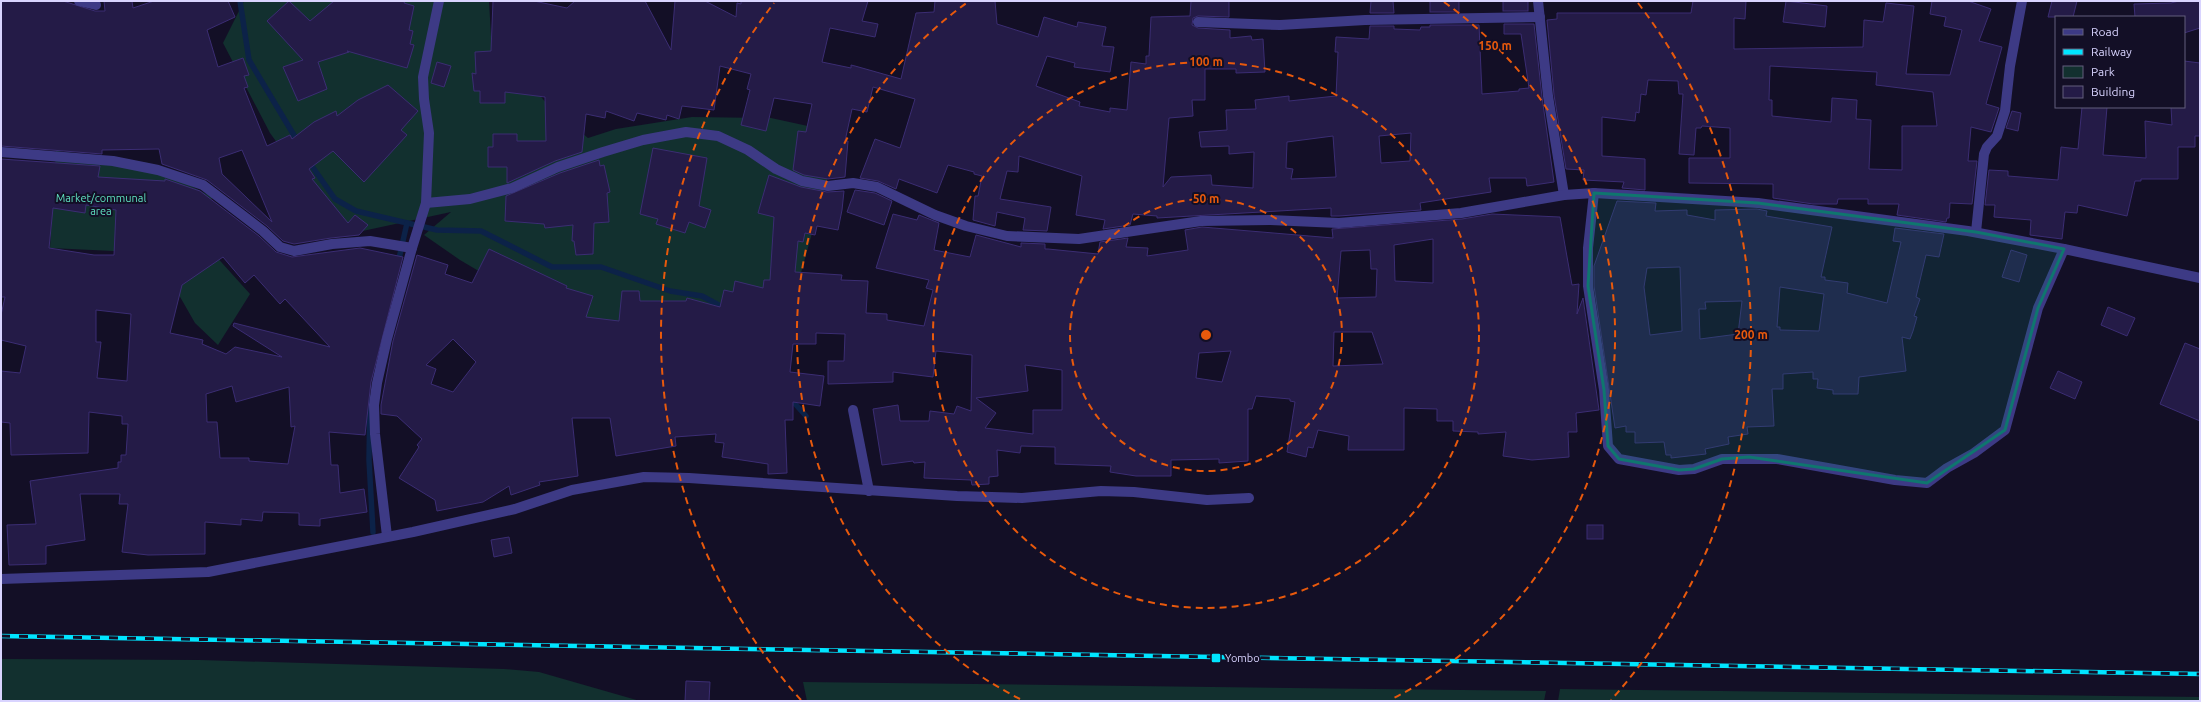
<svg xmlns="http://www.w3.org/2000/svg" width="2201" height="702" viewBox="0 0 2201 702" font-family="Ubuntu,sans-serif">
<rect width="100%" height="100%" fill="#130f26"/>
<g fill="#12302f">
<polygon points="244,1 489,1 491,36 547,104 588,138 616,129 692,117 771,118 840,133 792,305 687,335 565,322 460,260 424,235 451,212 344,235 270,133 223,43"/>
<polygon points="56,151 148,163 212,197 204,243 250,294 218,345 195,323 155,253 50,248"/>
<polygon points="1,659 200,660 504,669 539,672 640,701 1,701"/>
<polygon points="803,682 1546,691 1544,701 807,701"/>
<polygon points="1560,689 2200,697 2200,701 1558,701"/>
</g>
<g fill="none" stroke-linecap="round" stroke-linejoin="round">
<g stroke="#0c2248" stroke-width="5.5">
<polyline points="240,1 249,60 298,142"/>
<polyline points="309,162 335,199 356,211 437,230 481,231 552,267 601,267 670,291 702,296 726,309"/>
<polyline points="398,263 407,223"/>
<polyline points="789,397 806,416"/>
<polyline points="370,398 369,460 373,532"/>
</g>
</g>
<g fill="#241b47" stroke="#3b2d73" fill-rule="evenodd">
<path d="M1 1H63L95 11H105L104 1H132L133 8 154 1H228L235 17 207 30 218 67 243 58 249 75 244 76 248 87 244 88 267 146 290 135 292 139 314 122 336 111 337 116 358 100 388 85 418 111 401 130 407 135 364 182 333 151 309 169 315 178 312 179 348 223 355 215 368 225 359 235 331 238 294 244 283 241 267 226 207 180 162 164 159 149 102 150V154L1 146ZM242 150 272 222 222 174 219 158Z"/>
<polygon points="289,1 310,21 334,1 405,1 404,3 414,6 409,30 413,31 410,44 414,45 407,68 347,51 349,52 318,62 327,89 298,101 283,67 303,60 267,21"/>
<path d="M493 1H534L567 8 575 1H645L671 50 675 1H705L736 17 737 3 741 4V1H868L862 21 878 24 875 37 830 28 822 62 851 68V65L855 66 901 79 916 13 934 12 935 1H995L997 24 1038 37 1044 17 1077 27 1078 22 1106 27 1102 46 1114 47 1110 72 1074 67 1075 63 1047 56 1036 86 1080 102 1079 106 1110 112V108L1127 110 1131 62 1146 64V56H1149L1151 17 1190 16 1191 1H1229V17L1198 16 1193 18 1192 25 1198 28 1230 30V38L1251 36 1252 40 1263 39 1265 72 1236 73V69H1205V100H1192L1193 116 1169 118 1163 187 1171 177 1211 175 1212 185 1253 188 1254 152 1229 154V146L1201 147 1199 132 1227 130 1226 110 1256 109 1255 100 1289 96V101L1336 96 1338 52H1335L1336 37 1369 39 1370 26H1394V29L1420 30 1421 27H1430V25H1479L1482 94 1519 91V89L1529 88 1521 34H1504V24H1534L1542 97 1554 182 1527 186 1526 178H1489L1491 192 1420 203 1421 210 1339 216H1331V208L1157 218V216L1133 214 1130 225 1103 229 1105 220 1076 215 1082 176 1019 156 1018 172 1007 171 1000 199 1051 207 1047 231 1023 230 1025 218 997 212 995 226 973 220 975 196H978L982 176 974 174V172L948 165 937 193 899 179 896 189 878 181 860 178 875 139 900 148 915 99 873 87 867 112 852 109 845 141H848L845 177 828 179 804 175 793 170 798 131 806 132 812 104 774 98 766 131 741 125 750 90 747 89 751 74 720 66 714 110 682 106 679 119 667 115 666 120 637 113 634 121 606 111 605 118 586 114 582 152 555 161 507 183V167H488V147H493V134H517V141H546L545 97 505 92V103H480V91H474L472 73 476 74 475 52 491 51ZM1411 133 1410 161 1381 163 1379 136ZM1333 136 1336 177 1291 179 1293 169 1286 168 1287 142Z"/>
<polygon points="1371,1 1393,1 1394,13 1370,13"/>
<rect x="1430" y="1" width="29" height="11"/>
<rect x="1503" y="1" width="25" height="10"/>
<path d="M1693 1H1746L1745 19 1734 18V49L1863 47 1864 20 1883 22 1886 3 1914 6 1906 74 1950 75 1962 30 1944 26 1946 17 1930 14 1932 1H1968L1991 9 1979 41 2002 47 1986 104 1999 108 1991 132 1971 127 1968 161H1977L1972 204 1950 203 1949 218H1947L1946 222 1897 215 1899 204H1868V199H1838L1837 204H1813L1773 198V184L1689 183V158H1730V128L1702 126 1701 128H1696L1694 155 1679 154 1683 94H1679L1678 81 1648 80 1646 95 1641 94 1639 113 1636 112 1635 121 1602 117V156L1645 159V190L1622 188 1624 182 1583 180 1584 170 1566 169 1554 95 1547 20 1557 19V13H1691ZM1770 66 1877 72 1876 85 1933 92 1937 126H1902V170L1869 169 1871 120 1856 119 1857 100 1832 98 1831 122 1772 116V100H1769Z"/>
<polygon points="1786,1 1827,6 1825,27 1783,22"/>
<polygon points="2052,1 2077,1 2073,17 2048,17"/>
<polygon points="2179,1 2200,1 2200,28 2184,33 2184,17 2135,17 2134,4 2171,3"/>
<polygon points="2184,61 2200,63 2200,136 2195,136 2195,147 2178,147 2178,179 2141,179 2141,181 2135,181 2127,216 2078,205 2077,213 2065,212 2062,239 2030,235 2031,220 1994,217 1995,205 1985,205 1989,170 2008,171 2008,176 2058,180 2061,147 2078,149 2082,107 2107,107 2103,155 2146,158 2145,121 2172,125 2171,107 2184,107"/>
<polygon points="437,62 451,66 444,87 431,83"/>
<polygon points="2012,111 2021,113 2018,131 2006,128"/>
<polygon points="653,148 707,158 699,206 711,210 705,228 689,222 685,233 656,224 658,219 640,214"/>
<path d="M1 159 100 166 98 177 165 181V179L200 191 259 236 276 252 292 257 360 248 403 257 371 382 365 435 329 432 331 465H338L340 493 364 489 367 512 320 519V526L299 525V513L263 512 262 521 241 519V525L205 522V554L148 555 122 552 128 504H119L120 494H80L85 540 46 546V564L9 565 7 525 36 524 30 481 118 468V462H121V455H126L128 424H122V416L89 412 88 453 11 455 10 423 1 422V371L20 373 26 346 1 340V315L5 297H1ZM86 205 116 210 114 255H94L49 248 53 208 85 213ZM223 257 245 283 254 275 280 304 285 299 330 347 234 323 233 326 282 357 235 347 226 354 202 344 203 340 170 333 182 285ZM96 310 131 314 127 381 97 378 101 342H96ZM232 386 236 402 289 387 291 427 295 426 288 464 249 461V458H220L217 422H207L206 394Z"/>
<polygon points="599,160 600,166 604,165 610,192 607,193 609,222 594,223 593,254 576,255 574,241 572,241 573,225 545,228 544,224 505,221 506,196 560,173"/>
<path d="M769 175 801 187 827 192 844 191 842 210 838 230 817 226 815 235 805 233 803 242 798 241 795 272 842 275 841 280 868 281 866 313 887 314V320L924 326 933 290 926 288 929 280 876 268 893 214 917 220 919 215 939 223 934 250 970 257 976 235 1021 247V243L1045 244V249H1048L1098 254 1100 242 1128 238 1126 247 1148 248 1147 256 1188 250 1185 230 1202 227 1333 238 1332 229 1462 219 1492 214 1560 217 1572 285 1579 284 1577 314 1583 298 1599 410 1576 413 1577 432H1568L1569 457 1532 460 1503 456 1506 432 1478 434V432L1453 431V421H1437V409L1404 408V450H1348L1349 436 1318 430 1313 448 1308 447 1306 457 1287 452 1295 402 1290 401V399L1256 396 1252 409H1248V461L1219 463V459L1171 460V476H1136L1110 472 1111 466 1055 464V447L1021 446 1020 453 997 450 998 476 989 477V484L972 485 971 480 924 478 925 462 914 463 913 461 882 465 873 409 898 405 900 421H929L930 411 954 414 957 406 971 411 972 355 936 351 933 377 893 372V382L828 384V361H844L845 334 816 333V344H793L790 372 824 376 820 406 793 402V420H785L787 473 768 474V464L722 457 724 443 715 442 716 434 675 437 676 446 616 456 610 418H572L578 476 539 482 540 485 511 495 509 486 483 502 437 511 435 500 399 478 419 447 417 445 422 439 397 416 381 414V405L393 341 417 255 448 265 445 274 472 283 489 249 567 286 566 288 593 296 586 317 619 321 622 291H639L640 301H686L687 298 720 307 724 290 733 292 735 281 763 288 764 280H770L774 217 758 213ZM1433 239V283L1395 281 1394 245ZM1370 250 1371 269H1377L1376 297 1337 298 1341 251ZM1334 332H1372L1383 364 1333 366ZM453 339 476 362 453 392 431 384 436 369 426 365ZM1231 351 1222 382 1196 378 1199 353ZM1025 365 1062 370V410H1033V434L985 428 996 413 976 398 1028 391Z"/>
<polygon points="855,190 875,193 892,201 884,225 847,212"/>
<path d="M1617 201 1656 203 1655 211 1687 210V215L1715 220V210L1757 209 1767 211 1766 216 1832 227 1821 277H1825V280L1848 283 1847 293 1887 303 1901 242 1893 241 1895 228 1944 234 1939 257 1926 255 1916 297 1920 299 1914 316 1917 317 1913 331 1910 339 1902 337 1906 371 1859 377 1858 394H1833V390L1817 388 1818 379H1813V372L1783 374V389H1772L1774 426 1747 427 1748 434 1728 437 1729 444 1705 449 1706 454 1671 458V455H1666L1664 442 1635 443V432H1626V426L1615 428 1594 286V266ZM1680 267 1682 331 1650 335 1644 287 1647 268ZM1780 287 1824 294 1819 331 1780 330V327H1777ZM1742 301 1738 334 1700 339 1699 309H1706L1705 302Z"/>
<polygon points="2011,250 2027,255 2019,282 2002,277"/>
<polygon points="2108,307 2135,318 2127,336 2101,325"/>
<polygon points="2185,343 2200,349 2200,421 2160,404"/>
<polygon points="2058,371 2082,382 2075,399 2050,388"/>
<rect x="1587" y="525" width="16" height="14"/>
<polygon points="509,537 512,553 494,557 491,540"/>
<polygon points="686,681 710,682 709,701 685,701"/>
</g>
<g fill="none" stroke-linecap="round" stroke-linejoin="round">
<g stroke="#3d3a85" stroke-width="10">
<polyline points="79,1 96,5"/>
<polyline points="1538,1 1548,96 1564,195"/>
<polyline points="1198,22 1280,25 1365,20 1540,17"/>
<polyline points="1,152 113,161 158,170 203,185 263,231 280,247 294,251 332,244 370,241 412,248"/>
<polyline points="1594,193 1588,248 1588,286 1604,390 1608,446 1619,459 1679,470 1694,469 1722,459 1777,459 1895,480 1927,483 1947,468 1974,453 2005,430 2038,308 2064,249"/>
<polyline points="426,203 470,199 512,188 558,167 603,152 643,140 686,132 718,136 748,150 776,169 802,181 828,186 853,183 877,187 935,215 966,226 1007,236 1079,239 1201,221 1270,220 1339,223 1461,213 1564,195 1594,193 1758,203 1968,231 2064,249 2200,278"/>
<polyline points="1976,232 1984,154 1987,147 1997,136 2005,111 2010,66 2022,1"/>
<polyline points="853,410 869,491"/>
<polyline points="387,536 375,434 374,405 377,383 387,339 412,248 426,203 429,133 424,99 423,77 439,1"/>
<polyline points="1,579 208,572 413,532 515,509 572,490 644,477 689,478 957,496 1022,498 1101,491 1134,492 1207,500 1249,498"/>
</g>
<g stroke="#00e5ff" stroke-width="4.5">
<polyline id="rail" points="1,636 2200,674"/>
</g>
<use href="#rail" stroke="#130f26" stroke-width="3" stroke-dasharray="9" stroke-linecap="butt"/>
</g>
<path fill="#0f766e" fill-opacity="0.2" stroke="#0f766e" stroke-width="3" stroke-linejoin="round" d="M1594 193 1758 203 1976 232 2064 249 2038 308 2005 430 1927 483 1749 457 1722 459 1694 469 1679 470 1619 459 1608 446 1604 390 1588 286Z"/>
<g fill="none" stroke="#e8590c" stroke-width="2" stroke-dasharray="7 5">
<circle cx="1206" cy="335" r="136"/>
<circle cx="1206" cy="335" r="273"/>
<path d="M1020 699A409 409 0 0 1 968 2M1444 2A409 409 0 0 1 1392 699"/>
<path d="M801 700A545 545 0 0 1 774 3M1638 3A545 545 0 0 1 1611 700"/>
</g>
<rect fill="#00e5ff" stroke="#130f26" stroke-width="1.5" x="1211" y="653" width="10" height="10" rx="2"/>
<g text-anchor="middle" dominant-baseline="central" stroke-width="4" stroke-linejoin="round" paint-order="stroke">
<g font-size="11" fill="#5fe0c0" stroke="#130f26">
<text x="101" y="198">Market/communal<tspan x="101" dy="13">area</tspan></text>
</g>
<g font-size="11" fill="#d9d4ff" stroke="#130f26" text-anchor="start">
<text x="1225" y="658">Yombo</text>
</g>
</g>
<circle cx="1206" cy="335" r="6" fill="#e8590c" stroke="#130f26" stroke-width="2"/>
<g font-size="12" text-anchor="middle" font-weight="bold" fill="#e8590c" stroke="#130f26" stroke-width="4" stroke-linejoin="round" paint-order="stroke">
<text x="1495" y="50">150 m</text>
<text x="1206" y="66">100 m</text>
<text x="1206" y="203">50 m</text>
<text x="1751" y="339">200 m</text>
</g>
<rect width="2201" height="702" fill="none" stroke="#d9d4ff" stroke-width="4"/>
<rect x="2055" y="16" width="130" height="92" fill="#130f26" stroke="#625e7d"/>
<rect x="2063" y="29" width="20" height="6" fill="#3d3a85" stroke="#625e7d"/>
<text x="2091" y="36" font-size="12" fill="#d9d4ff">Road</text>
<rect x="2063" y="49" width="20" height="6" fill="#00e5ff" stroke="#625e7d"/>
<text x="2091" y="56" font-size="12" fill="#d9d4ff">Railway</text>
<rect x="2063" y="66" width="20" height="12" fill="#12302f" stroke="#625e7d"/>
<text x="2091" y="76" font-size="12" fill="#d9d4ff">Park</text>
<rect x="2063" y="86" width="20" height="12" fill="#241b47" stroke="#625e7d"/>
<text x="2091" y="96" font-size="12" fill="#d9d4ff">Building</text>
</svg>
